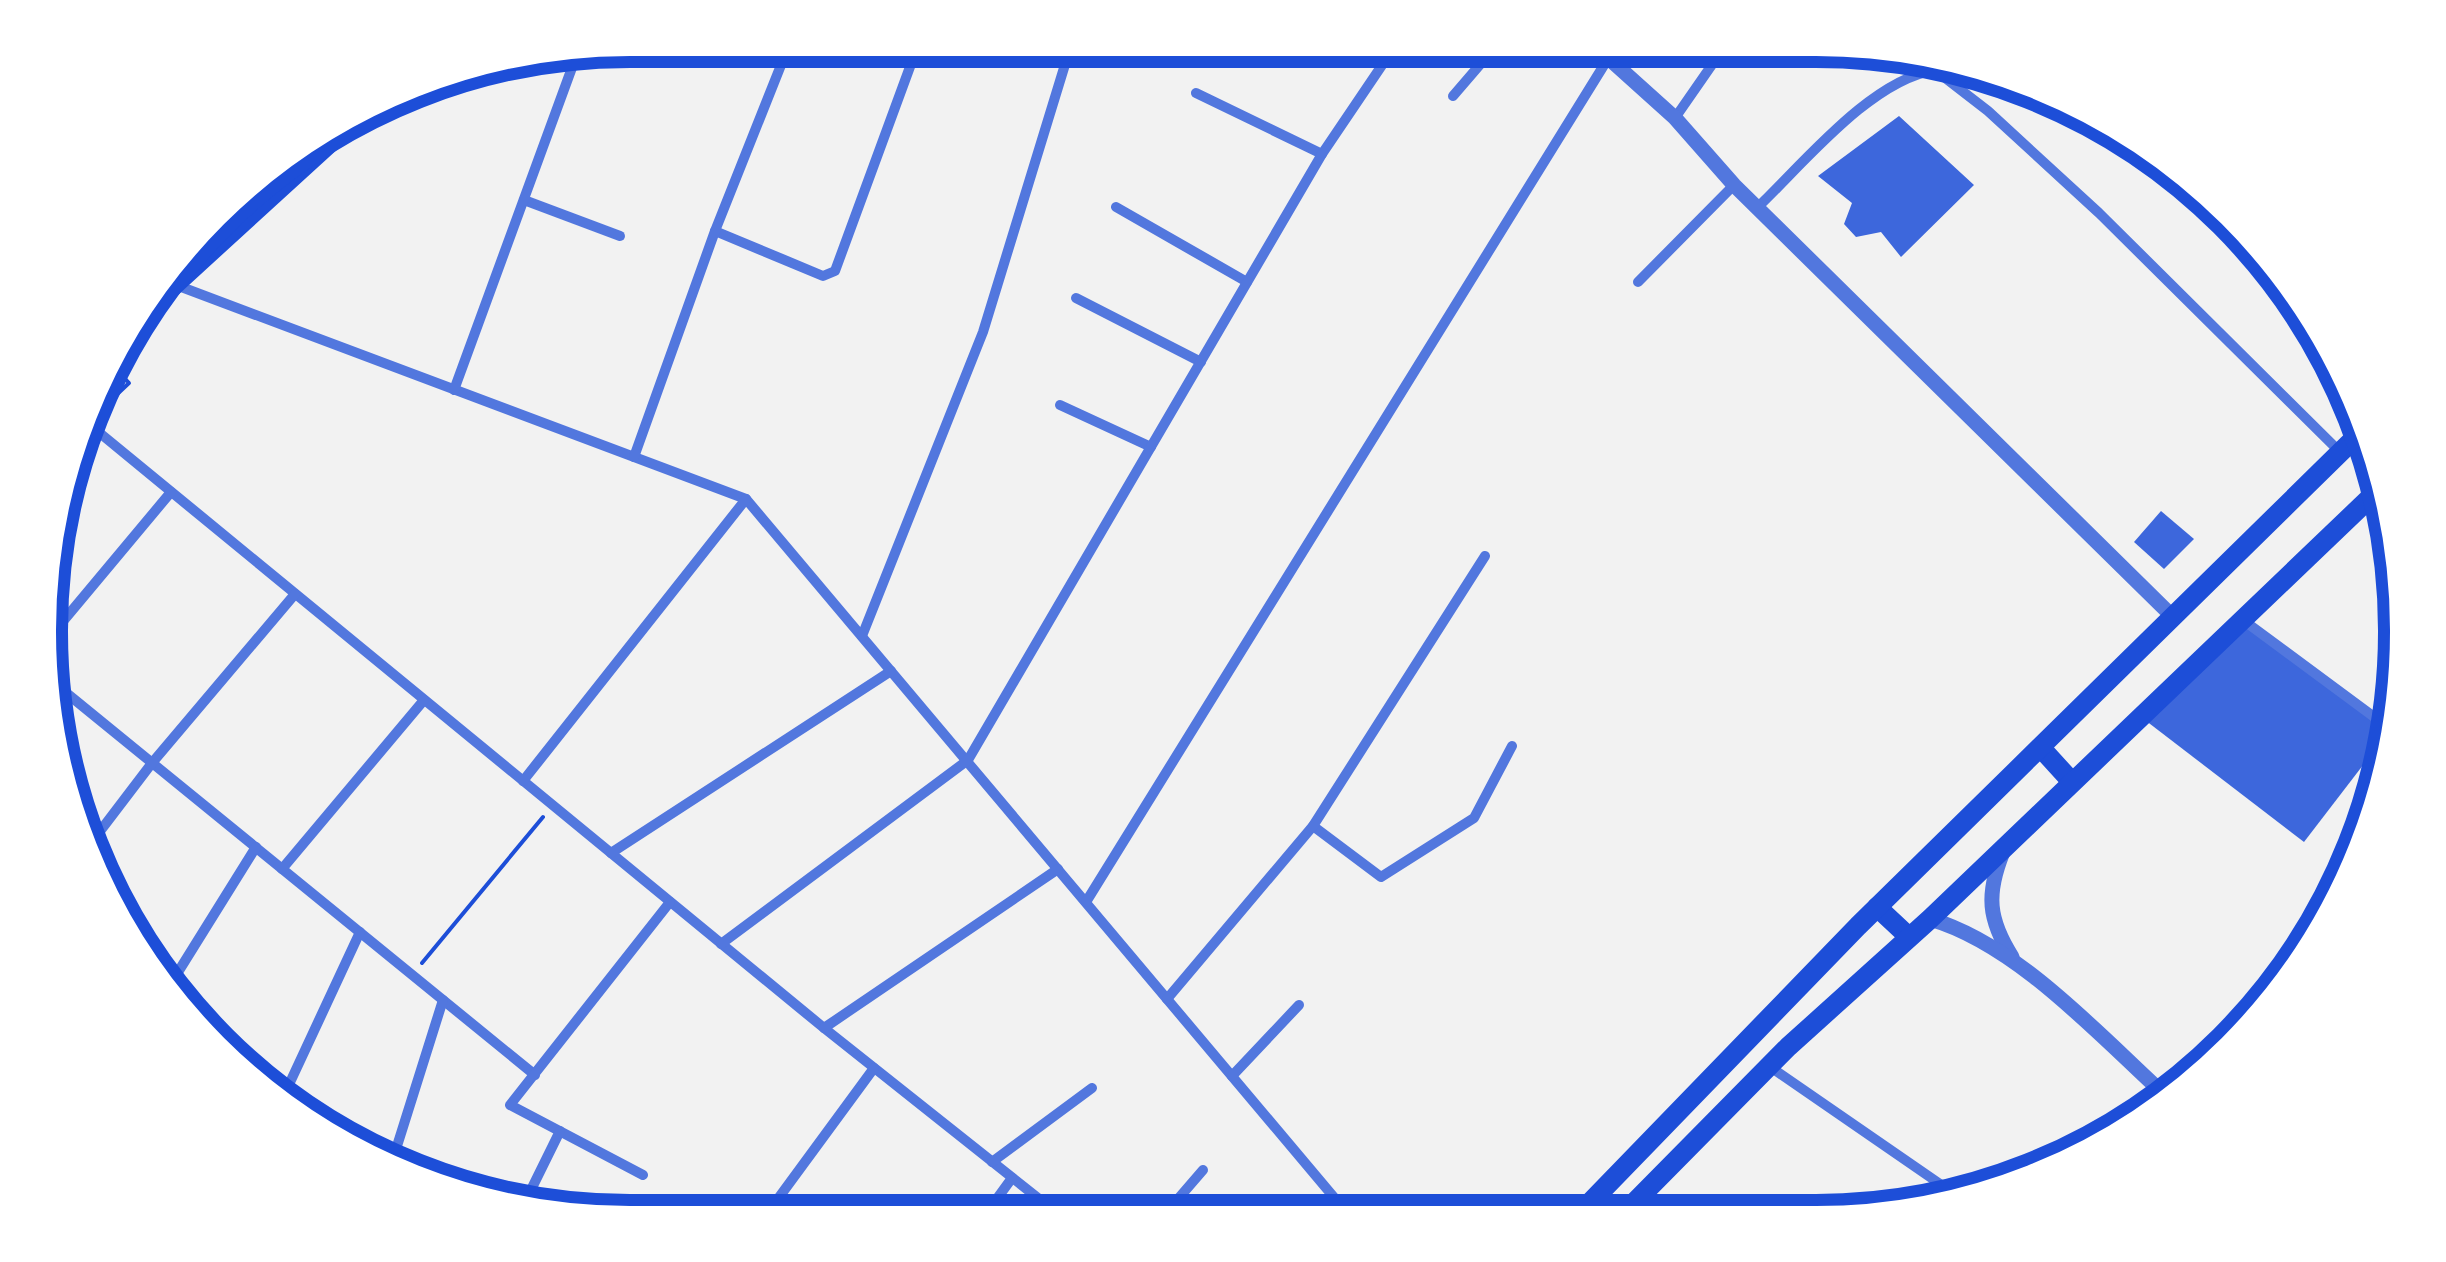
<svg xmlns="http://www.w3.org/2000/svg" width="2446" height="1262" viewBox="0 0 2446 1262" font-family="'Archivo Narrow',sans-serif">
<rect width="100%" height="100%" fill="#f2f2f2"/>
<g fill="#3d67dc">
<polygon points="1899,116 1974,185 1901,257 1881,232 1856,237 1844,224 1852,203 1818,176"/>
<polygon points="2161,511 2194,539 2164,569 2134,542"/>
<polygon points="2243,620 2385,725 2380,743 2304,842 2141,717"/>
</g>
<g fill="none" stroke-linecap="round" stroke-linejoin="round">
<g stroke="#1d4ed8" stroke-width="4">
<polyline points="96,414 129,383 115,368"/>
<polyline points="422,963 543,817"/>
</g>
<g stroke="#5277de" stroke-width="10">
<polyline points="1196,93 1322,154"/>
<polyline points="1453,96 1496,46"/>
<polyline points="1675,118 1725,46"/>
<polyline points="524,200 620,236"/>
<polyline points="1116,207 1247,282"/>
<path d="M1758 207C1804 163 1871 80 1935 70L1988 111 2099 213 2340 452"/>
<polyline points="715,231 823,276 835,271 918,45"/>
<polyline points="1638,282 1734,185"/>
<polyline points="176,285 746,499 1348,1214"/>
<polyline points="1076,298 1201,362"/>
<polyline points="454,390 577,54"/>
<polyline points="1060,405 1151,447"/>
<polyline points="90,425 824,1028 1058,1214"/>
<polyline points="634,457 715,231 789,45"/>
<polyline points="2243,620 2385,725"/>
<polyline points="862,636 983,332 1071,45"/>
<polyline points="49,638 171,492"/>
<polyline points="48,678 535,1075"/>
<polyline points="523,781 746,499"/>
<polyline points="1313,826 1381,877 1474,818 1512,746"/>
<polyline points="88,847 152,763 295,594"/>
<polyline points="611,853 891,671"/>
<polyline points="282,869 424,700"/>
<polyline points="1086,902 1609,57"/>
<polyline points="721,944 968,760 1322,154 1395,46"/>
<polyline points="170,985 256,847"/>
<polyline points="1167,999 1313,826 1485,556"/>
<polyline points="824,1028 1058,869"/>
<polyline points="1769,1066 1956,1195"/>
<polyline points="1232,1076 1299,1005"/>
<polyline points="286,1091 360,932"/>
<polyline points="392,1162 443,1000"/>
<polyline points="992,1162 1092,1088"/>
<polyline points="643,1175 510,1105 670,902"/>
<polyline points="527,1198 560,1131"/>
<polyline points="1165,1214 1203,1170"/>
<polyline points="766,1215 874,1068"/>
<polyline points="985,1215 1012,1178"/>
</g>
<g stroke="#5277de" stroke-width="15">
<polyline points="1595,46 1675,118 1734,185 2173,617"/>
<path d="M2003 852C1986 894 1988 919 2012 957"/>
<path d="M1930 919C2017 944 2099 1035 2166 1096"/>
</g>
<g stroke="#1d4ed8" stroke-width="20">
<polyline points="138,318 347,127"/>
<polyline points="2041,748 2072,782"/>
<polyline points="1877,907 1908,936"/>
<polyline points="1580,1213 1858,926 2363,430"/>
<polyline points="1624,1213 1788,1047 1930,919 2376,492"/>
</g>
</g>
<path d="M0 0H2446V1262H0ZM630 62H1816A568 568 0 0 1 2384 630V632A568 568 0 0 1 1816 1200H630A568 568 0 0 1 62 632V630A568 568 0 0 1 630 62Z" fill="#fff" fill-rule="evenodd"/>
<path fill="none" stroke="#1d4ed8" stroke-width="12" d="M630 62H1816A568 568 0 0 1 2384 630V632A568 568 0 0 1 1816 1200H630A568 568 0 0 1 62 632V630A568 568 0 0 1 630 62Z"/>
</svg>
